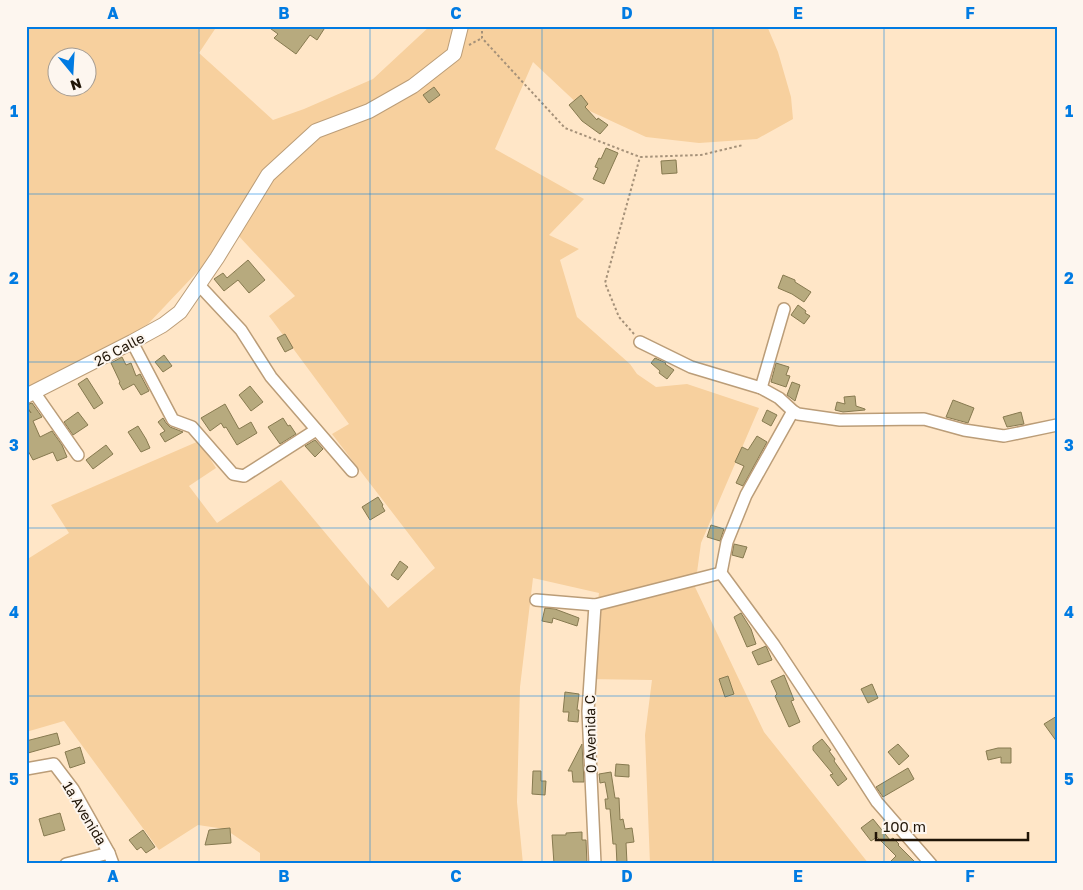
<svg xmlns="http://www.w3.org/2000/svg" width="1083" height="890" viewBox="0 0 1083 890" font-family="'Golos Text',sans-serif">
<rect width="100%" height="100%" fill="#ffe6c7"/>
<path fill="#f7d09e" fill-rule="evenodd" d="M26 26H217L199 53 273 120 304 109 373 79 430 26H767L778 52 791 97 793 119 757 139 699 143 646 137 581 107 533 62 495 149 584 199 549 235 579 249 560 260 577 317 630 364 637 374 656 387 687 384 759 408 701 543 695 587 764 732 869 864H650L645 735 652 680 587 679 599 593 533 578 520 687 517 802 523 864H260V853L225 829 198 825 159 850 64 721 26 732V560L69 533 51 505 199 441 216 468 189 486 217 523 281 480 388 608 435 568 332 434 349 424 269 316 295 296 235 232 148 324 81 365 26 392ZM58 58H88V88H58Z"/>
<g fill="#b7aa7e" stroke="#877a50">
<polygon points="267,26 326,26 317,40 310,35 296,54 274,38 278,34"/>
<polygon points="434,87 440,95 429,103 423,95"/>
<polygon points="581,95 588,104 585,107 597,120 598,118 608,125 600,134 582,121 569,105"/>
<polygon points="606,148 618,153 604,184 593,179 598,168 595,167 599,158 601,159"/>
<polygon points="676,160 677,173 662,174 661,161"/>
<polygon points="248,260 265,280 249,293 238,280 224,291 214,279 223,273 227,278"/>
<polygon points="783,275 795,280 795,282 811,292 804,302 792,294 778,288"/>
<polygon points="798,305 806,311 805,313 810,316 804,324 791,315"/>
<polygon points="285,334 293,348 285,352 277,338"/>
<polygon points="164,355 172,366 163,372 155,362"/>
<polygon points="122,357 126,365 131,363 136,376 140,374 149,391 141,395 134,384 123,390 119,383 120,382 111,363"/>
<polygon points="655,358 666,363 665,364 674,370 667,379 659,373 660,371 651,363"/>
<polygon points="776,363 789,367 786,375 790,376 786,387 771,382"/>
<polygon points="87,378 103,403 94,409 78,384"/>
<polygon points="792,382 800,385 795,401 787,395"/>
<polygon points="250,386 263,402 251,411 239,395"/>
<polygon points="855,396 856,406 865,409 865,410 843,412 835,410 837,402 845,404 844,397"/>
<polygon points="953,400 974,408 968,423 946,417"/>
<polygon points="32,403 42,417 33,421 40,437 52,431 62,445 67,457 57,461 53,452 33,460 26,447 26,406 31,413 26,405"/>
<polygon points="225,404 239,429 251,422 257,433 237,445 226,427 224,428 221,423 210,431 201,418"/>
<polygon points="767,410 777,415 771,426 762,421"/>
<polygon points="78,412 88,425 73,435 64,422"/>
<polygon points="1021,412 1024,424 1007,427 1003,417"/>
<polygon points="163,418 166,423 170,427 183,432 165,442 160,434 165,431 158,422"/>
<polygon points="283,418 288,426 290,425 296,434 280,444 268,427"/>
<polygon points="138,426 146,439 150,448 141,452 128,432"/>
<polygon points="757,436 767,442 743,486 736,483 744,466 735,462 742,447 748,450"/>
<polygon points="315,440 323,449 315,457 305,446"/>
<polygon points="106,445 113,454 93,469 86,460"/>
<polygon points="378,497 383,505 382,506 385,511 370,520 362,507"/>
<polygon points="711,525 724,529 720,541 707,537"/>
<polygon points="734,544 747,547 743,558 732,555"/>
<polygon points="400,561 408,567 398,580 391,575"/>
<polygon points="545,608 555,609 579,618 577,626 553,618 552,623 542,621"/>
<polygon points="741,613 751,629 756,644 747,647 734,617"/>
<polygon points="766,646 772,660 758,665 752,652"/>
<polygon points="784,675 794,700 791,701 800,722 789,727 775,696 777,694 771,681"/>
<polygon points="728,676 734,694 725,697 719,679"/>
<polygon points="872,684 878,698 868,703 861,689"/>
<polygon points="565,692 579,694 577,710 579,710 578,722 568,721 569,712 563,712"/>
<polygon points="1057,716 1057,742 1044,724"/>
<polygon points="57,733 60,744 28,753 26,741"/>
<polygon points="822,739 831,750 829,751 835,759 834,761 847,779 838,786 830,775 833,774 813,750 813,746"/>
<polygon points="582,744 584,782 573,782 572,771 568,771"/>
<polygon points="898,744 909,756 899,765 888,752"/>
<polygon points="80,747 85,763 70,768 65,752"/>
<polygon points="998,748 1011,748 1011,763 1001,763 1001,757 988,760 986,751"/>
<polygon points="616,764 629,765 629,777 615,776"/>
<polygon points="908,768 914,779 883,797 876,787"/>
<polygon points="533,771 541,771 541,781 546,781 545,795 532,794"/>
<polygon points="611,772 615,798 619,798 620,820 623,819 625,829 632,828 634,842 626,843 627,863 617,864 616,844 613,844 610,809 606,809 605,799 608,799 605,782 600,783 599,774"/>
<polygon points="60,813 65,830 44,836 39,819"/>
<polygon points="873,819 890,840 893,838 899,844 898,845 917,864 888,864 896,856 877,837 871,841 861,828"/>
<polygon points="230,828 231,843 205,845 209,830"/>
<polygon points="143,830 155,847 146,853 141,847 137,850 129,840"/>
<polygon points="582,832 582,840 586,840 587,864 554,864 552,835 566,835 566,833"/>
</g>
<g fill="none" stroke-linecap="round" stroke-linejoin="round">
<g stroke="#bb9d78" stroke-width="14">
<g id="minor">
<polyline points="198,284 241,330 271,377 352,471"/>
<polyline points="132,342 173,420 192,427 233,474 244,476 316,430"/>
<polyline points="640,342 691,367 761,388 779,398 793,411 798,414 840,420 924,419 964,430 1004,436 1057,425"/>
<polyline points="761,388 784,309"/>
<polyline points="34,392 78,455"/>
<polyline points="793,411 746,495 727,542 721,573 774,645 837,740 877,802 931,864"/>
<polyline points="536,600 595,605 721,573"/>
<polyline points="26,769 54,764 73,789 109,853 113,864"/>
<polyline points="66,864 109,853"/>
<polyline points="595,864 588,711 595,605"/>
</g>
</g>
<g stroke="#bb9d78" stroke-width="16">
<polyline id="tertiary" points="26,396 132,342 163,325 180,312 217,258 268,175 316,131 369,111 413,86 454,54 461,26"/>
</g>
<g stroke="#a59179" stroke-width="2" stroke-dasharray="2.5 2.5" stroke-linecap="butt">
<polyline points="482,26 482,38 565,128 640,157 701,155 743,145"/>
<polyline points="469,45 482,38"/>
<polyline points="634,334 619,317 605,283 640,157"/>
</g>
<use href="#minor" stroke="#fff" stroke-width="11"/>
<use href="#tertiary" stroke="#fff" stroke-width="14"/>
</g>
<path fill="none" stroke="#017be2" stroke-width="1" stroke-opacity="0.55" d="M199 26V864M370 26V864M542 26V864M713 26V864M884 26V864M26 194H1057M26 362H1057M26 528H1057M26 696H1057"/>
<g text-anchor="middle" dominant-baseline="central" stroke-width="4" stroke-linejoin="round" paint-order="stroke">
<g font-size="14" fill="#201507" stroke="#fdf6ef">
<text transform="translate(119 349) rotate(-28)">26 Calle</text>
<text transform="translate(590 734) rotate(-91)">0 Avenida C</text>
<text transform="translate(85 813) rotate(59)">1a Avenida</text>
</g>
</g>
<rect width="1083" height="890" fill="none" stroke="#fdf6ef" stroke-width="55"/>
<g transform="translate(72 72) rotate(162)"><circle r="24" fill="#fdf6ef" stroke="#a59c92"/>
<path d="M0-4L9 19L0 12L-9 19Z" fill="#017be2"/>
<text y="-8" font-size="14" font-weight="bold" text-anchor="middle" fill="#201507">N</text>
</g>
<path d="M876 832v8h152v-8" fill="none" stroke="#201507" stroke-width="2.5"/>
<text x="883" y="832" font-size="15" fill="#201507" stroke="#fdf6ef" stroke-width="4" paint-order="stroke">100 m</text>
<rect x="28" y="28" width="1028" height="834" fill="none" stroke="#017be2" stroke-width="2"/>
<g font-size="16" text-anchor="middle" font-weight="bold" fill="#017be2">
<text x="113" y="19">A</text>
<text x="284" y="19">B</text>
<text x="456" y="19">C</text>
<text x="627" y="19">D</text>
<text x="798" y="19">E</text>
<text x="970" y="19">F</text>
<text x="14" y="117">1</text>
<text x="1069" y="117">1</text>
<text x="14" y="284">2</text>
<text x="1069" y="284">2</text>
<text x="14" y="451">3</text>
<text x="1069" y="451">3</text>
<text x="14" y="618">4</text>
<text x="1069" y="618">4</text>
<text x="14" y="785">5</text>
<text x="1069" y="785">5</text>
<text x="113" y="882">A</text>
<text x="284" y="882">B</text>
<text x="456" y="882">C</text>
<text x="627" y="882">D</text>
<text x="798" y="882">E</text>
<text x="970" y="882">F</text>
</g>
</svg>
